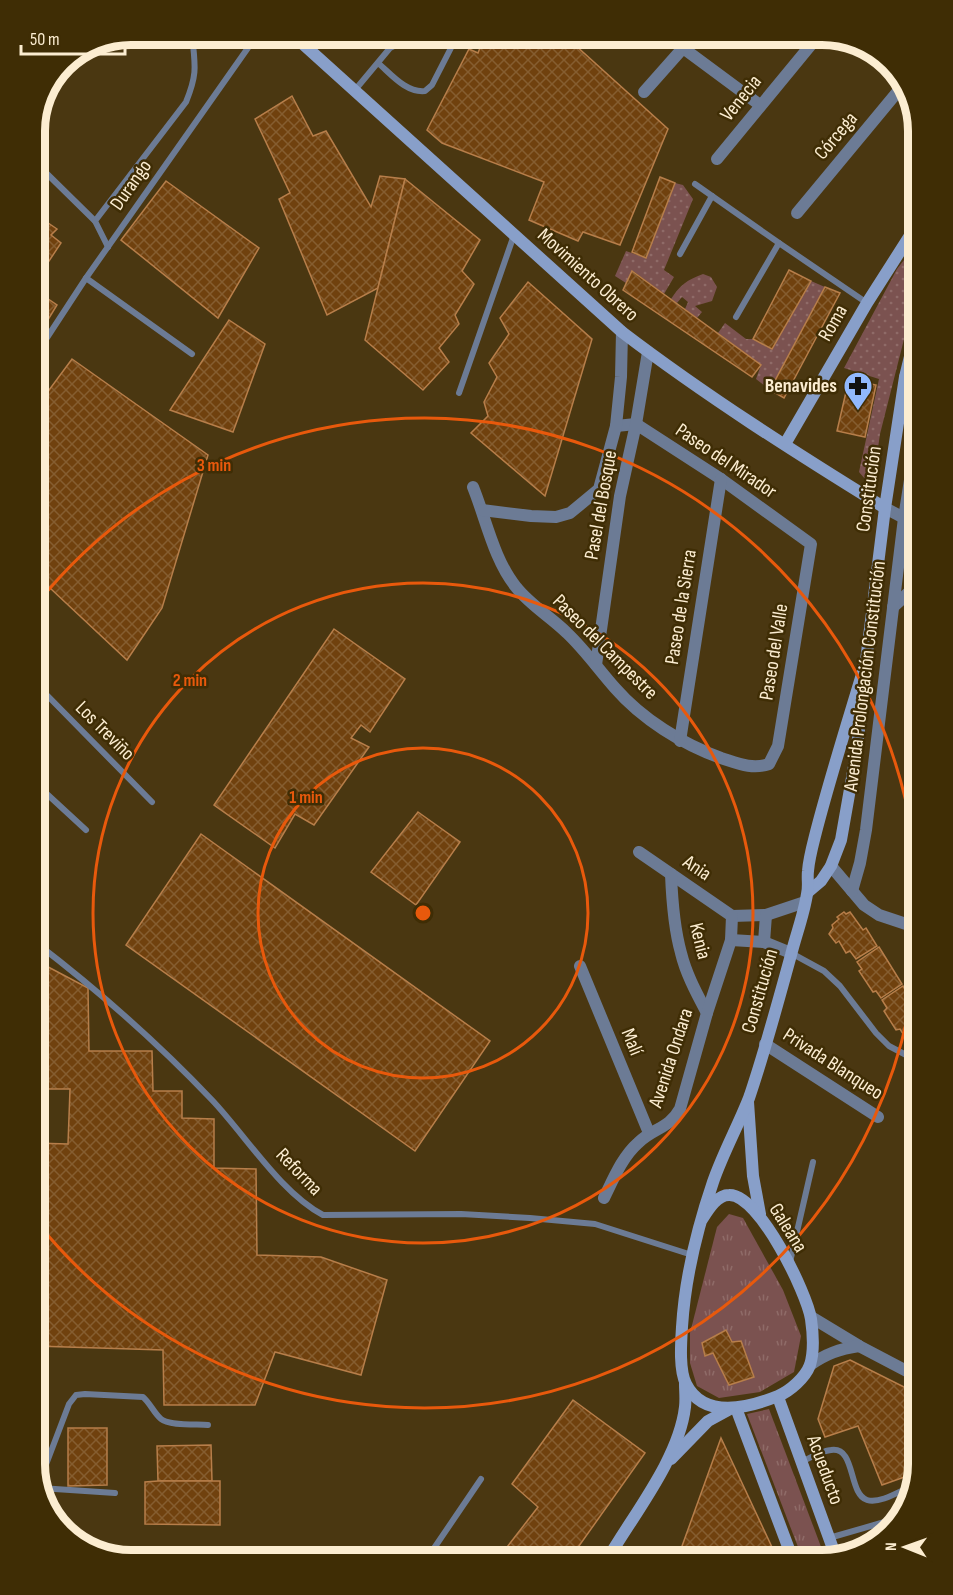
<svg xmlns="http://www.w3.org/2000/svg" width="953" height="1595" viewBox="0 0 953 1595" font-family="'Sofia Sans Condensed',sans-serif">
<defs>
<pattern id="grass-tufts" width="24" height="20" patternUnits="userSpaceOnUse" patternTransform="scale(1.5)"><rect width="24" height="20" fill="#7b5250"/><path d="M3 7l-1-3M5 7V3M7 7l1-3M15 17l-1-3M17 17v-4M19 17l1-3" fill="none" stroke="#8f6b68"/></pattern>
<pattern id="park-dots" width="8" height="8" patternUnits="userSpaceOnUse" patternTransform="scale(1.5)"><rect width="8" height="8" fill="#7b5250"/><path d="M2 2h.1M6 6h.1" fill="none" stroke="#8f6b68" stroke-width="1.8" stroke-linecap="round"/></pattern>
<pattern id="building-cross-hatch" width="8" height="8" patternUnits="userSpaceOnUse" patternTransform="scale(1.5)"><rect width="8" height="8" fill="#70410e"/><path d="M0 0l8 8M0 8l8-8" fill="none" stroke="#855d30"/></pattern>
</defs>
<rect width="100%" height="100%" fill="#4a3711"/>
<g fill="url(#grass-tufts)">
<polygon points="729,1214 743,1218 783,1290 801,1336 794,1372 760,1392 719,1398 697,1386 690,1363 690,1333 717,1227"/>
<polygon points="769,1409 826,1560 803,1560 747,1414"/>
</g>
<g fill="url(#park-dots)">
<polygon points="675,183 683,185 693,199 664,270 674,277 664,294 633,271 626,283 615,276 626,251 646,258"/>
<polygon points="918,242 918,284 880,434 874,476 865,479 859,472 879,379 844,368 897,269"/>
<path d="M703 274 711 277 717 287 712 301 695 306 702 312 697 318 685 309 688 302 682 297 677 303 671 299C680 285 687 280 703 274Z"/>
<polygon points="811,281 825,287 770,390 756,379 761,365 718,333 725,323 746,339 753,339 772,349"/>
</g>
<g fill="url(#building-cross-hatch)" stroke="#b77e4a" stroke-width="1.5">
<polygon points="485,35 564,35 668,129 620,245 583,232 578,241 529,220 544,182 442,143 427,130 469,49 478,53"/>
<polygon points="292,96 313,136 326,131 371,207 380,176 405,179 378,288 327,315 279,199 290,193 255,119"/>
<polygon points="660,177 675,183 646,258 632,252"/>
<polygon points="405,179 480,240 462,271 474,284 455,315 459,324 439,348 449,362 423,390 365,340"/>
<polygon points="166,181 259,248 218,318 121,240"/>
<polygon points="35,214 57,229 51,235 61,243 35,282"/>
<polygon points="789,270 811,281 772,349 753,339"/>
<polygon points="632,271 761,365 752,377 623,290"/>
<polygon points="528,282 592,339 545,496 471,433 488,416 484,402 497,377 489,363 509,334 500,318"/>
<polygon points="825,287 840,293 784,398 770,390"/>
<polygon points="35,290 57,305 35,341"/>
<polygon points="229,320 265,344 233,432 170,410"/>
<polygon points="72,359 208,455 162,608 127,660 35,574 35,409"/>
<polygon points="849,379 876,385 865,437 837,431"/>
<polygon points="334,629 405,679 370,732 361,725 351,738 369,747 314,825 295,814 275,848 214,805"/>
<polygon points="418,812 460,842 416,905 371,872"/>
<polygon points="201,834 490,1041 415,1151 126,945"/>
<polygon points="844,912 846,914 850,912 863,930 866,928 877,946 856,959 850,951 846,953 839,941 836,943 829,934 833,928 832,925 839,919 837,917"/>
<polygon points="879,947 902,984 881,998 876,991 873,992 859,971 862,969 857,962"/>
<polygon points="35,960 88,988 89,1051 152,1051 153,1091 182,1091 182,1118 214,1119 214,1168 256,1169 257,1255 321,1257 387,1280 361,1375 275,1352 255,1405 164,1405 163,1350 35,1346 35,1143 68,1144 70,1089 35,1089"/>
<polygon points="903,986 918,1009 918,1029 905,1037 900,1029 896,1030 884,1011 887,1008 882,1000"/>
<polygon points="726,1330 732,1342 741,1341 754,1377 729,1385 713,1353 705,1356 702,1343"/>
<polygon points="850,1360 918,1394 918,1464 916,1473 882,1485 858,1426 825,1437 818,1419 834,1366"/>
<polygon points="35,1378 46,1379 45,1442 35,1441"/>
<polygon points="573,1400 645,1453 569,1560 497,1560 538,1507 512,1484"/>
<polygon points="68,1428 107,1428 107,1485 68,1486"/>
<polygon points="721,1438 778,1560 677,1560"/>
<polygon points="211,1445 212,1481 158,1481 157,1446"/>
<polygon points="158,1481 220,1481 220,1525 145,1524 145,1482"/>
</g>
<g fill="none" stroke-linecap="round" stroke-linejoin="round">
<g stroke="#6c7b95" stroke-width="6">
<path d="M378 63C391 74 406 93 425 91L432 85 453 44V40L447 35"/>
<polyline points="355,90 390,48 400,43 429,35"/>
<polyline points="35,162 95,221"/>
<polyline points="695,184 779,243"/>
<path d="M108 247 95 221 186 102C198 73 195 65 192 35"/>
<polyline points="680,254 712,196"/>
<polyline points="86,278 192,354"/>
<polyline points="736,317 779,243 867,303"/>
<polyline points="35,356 86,278 257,35"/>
<polyline points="459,393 514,235"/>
<polyline points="35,683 152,802"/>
<polyline points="35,698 42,690"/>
<polyline points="35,783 86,830"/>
<path d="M35 942C99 991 156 1041 212 1100 246 1136 281 1193 323 1215L461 1214 530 1218 595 1224 692 1255"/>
<polyline points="791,953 824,971 840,986 876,1033 889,1046 908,1056"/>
<polyline points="790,1262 813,1162"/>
<path d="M801 1462C810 1458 821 1451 831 1450 856 1446 848 1494 867 1500 880 1504 900 1491 912 1486"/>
<path d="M39 1483 69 1404 76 1395 85 1394 143 1397C150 1403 154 1413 161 1419 169 1426 197 1424 208 1425"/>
<polyline points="40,1488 115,1493"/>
<polyline points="829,1538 888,1521"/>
<polyline points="103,1553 234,1554 252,1557 259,1560"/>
<polyline points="426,1560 481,1479"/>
</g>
<g stroke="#6c7b95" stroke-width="12">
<polyline points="671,35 683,48 760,105"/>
<polyline points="644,92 683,48"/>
<polyline points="717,159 819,35"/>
<polyline points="797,213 904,84"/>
<polyline points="905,377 916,395 918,404"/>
<path d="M473 487C486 519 494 560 516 587 530 605 551 617 567 633 585 650 599 670 615 688 642 719 682 744 721 758 737 763 752 770 769 764L778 746 811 544 721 479 636 424 616 426"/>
<polyline points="885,508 904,518"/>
<polyline points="482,510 531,516 556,517 570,513 599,489 616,426 621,377 622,332"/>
<polyline points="893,607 918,584"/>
<polyline points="596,665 620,496 636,424 648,352"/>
<polyline points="680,741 721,479"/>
<polyline points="639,852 732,916"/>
<polyline points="831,866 864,905 879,915 918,928"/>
<path d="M671 874C672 900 674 928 681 953 686 974 697 994 707 1013"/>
<polyline points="852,891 860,863 866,830 904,518 918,429"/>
<polyline points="732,916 766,915 805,902"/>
<polyline points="731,940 764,942 791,953"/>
<polyline points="764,942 766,915"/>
<polyline points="580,966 649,1133"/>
<polyline points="765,1044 878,1117"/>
<path d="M604 1198C613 1180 622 1157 638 1143 653 1128 669 1129 680 1109L707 1013 731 940 732 916"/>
<polyline points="811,1317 859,1346 918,1377"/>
<path d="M810 1365C826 1354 839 1349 859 1346"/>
</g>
<g stroke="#889fc9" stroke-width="12">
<path d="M293 35 622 332C706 396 796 453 885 508"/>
<polyline points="785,444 867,303 918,223"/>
<polyline points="865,669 885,508 905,377 918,324"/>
<polyline points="808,892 821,881 831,866 841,840 856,755 864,687"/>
<polyline points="748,1102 753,1176 760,1214"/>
<path d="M701 1221C707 1212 716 1195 729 1195 759 1194 807 1293 811 1319 813 1333 814 1352 810 1365 805 1378 790 1391 778 1396 748 1408 704 1420 686 1384 679 1370 681 1343 682 1327 685 1278 697 1229 713 1182 723 1153 738 1126 749 1098 765 1051 778 1002 791 955 796 935 804 914 807 894 809 886 807 879 808 871 809 858 813 844 816 832 831 774 849 718 866 661"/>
<polyline points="778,1397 836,1557"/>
<polyline points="736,1408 793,1560"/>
<polyline points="671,1459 708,1421 730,1409"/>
<path d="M607 1560C633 1515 679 1459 685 1407 686 1399 685 1391 685 1384"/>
</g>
</g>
<g fill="none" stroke="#e8590c" stroke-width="3">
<circle cx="423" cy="913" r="165"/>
<circle cx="423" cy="913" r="330"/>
<path d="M36 605A495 495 0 1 1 36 1221"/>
</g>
<defs>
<g id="pharmacy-pin" transform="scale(1.5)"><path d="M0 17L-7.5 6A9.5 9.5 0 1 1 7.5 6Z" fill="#91b8fd" stroke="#3f2d05"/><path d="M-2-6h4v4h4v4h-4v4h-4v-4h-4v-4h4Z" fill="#111"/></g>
</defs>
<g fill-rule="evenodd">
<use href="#pharmacy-pin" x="858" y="386"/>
</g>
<g text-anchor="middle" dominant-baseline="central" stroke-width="5" stroke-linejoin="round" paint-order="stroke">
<g font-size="20" fill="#fcedd1" stroke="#3f2d05">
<text transform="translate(741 98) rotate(-51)">Venecia</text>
<text transform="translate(836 136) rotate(-50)">Córcega</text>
<text transform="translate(131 185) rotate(-55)">Durango</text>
<text transform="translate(588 275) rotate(42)">Movimiento Obrero</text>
<text transform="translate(833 323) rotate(-60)">Roma</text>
<text transform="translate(726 461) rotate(34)">Paseo del Mirador</text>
<text transform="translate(869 489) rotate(-82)">Constitución</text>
<text transform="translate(601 505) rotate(-80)">Pasel del Bosque</text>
<text transform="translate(681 607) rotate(-81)">Paseo de la Sierra</text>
<text transform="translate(605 647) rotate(45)">Paseo del Campestre</text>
<text transform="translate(774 652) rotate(-81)">Paseo del Valle</text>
<text transform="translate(865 676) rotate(-83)">Avenida Prolongación Constitución</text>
<text transform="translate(105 731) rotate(45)">Los Treviño</text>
<text transform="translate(697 868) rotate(34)">Ania</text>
<text transform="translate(700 941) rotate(76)">Kenia</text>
<text transform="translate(760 991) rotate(-74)">Constitución</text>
<text transform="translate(632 1042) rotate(68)">Malí</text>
<text transform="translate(671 1058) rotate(-72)">Avenida Ondara</text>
<text transform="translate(833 1064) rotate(33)">Privada Blanqueo</text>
<text transform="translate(299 1172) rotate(46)">Reforma</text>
<text transform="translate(788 1228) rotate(58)">Galeana</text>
<text transform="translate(825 1470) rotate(70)">Acueducto</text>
</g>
<g font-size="20" font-weight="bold" fill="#fcedd1" stroke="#3f2d05" text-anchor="end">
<text x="837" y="386">Benavides</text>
</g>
</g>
<path d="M0 0H953V1595H0ZM131 45H822A86 86 0 0 1 908 131V1464A86 86 0 0 1 822 1550H131A86 86 0 0 1 45 1464V131A86 86 0 0 1 131 45Z" fill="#3f2d05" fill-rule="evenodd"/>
<path fill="none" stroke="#fcedd1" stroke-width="8" d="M131 45H822A86 86 0 0 1 908 131V1464A86 86 0 0 1 822 1550H131A86 86 0 0 1 45 1464V131A86 86 0 0 1 131 45Z"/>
<circle cx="423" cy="913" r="9" fill="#e8590c" stroke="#3f2d05" stroke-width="3"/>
<g font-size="18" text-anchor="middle" font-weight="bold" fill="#e8590c" stroke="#3f2d05" stroke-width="5" stroke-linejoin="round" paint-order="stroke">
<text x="214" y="471">3 min</text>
<text x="190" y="686">2 min</text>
<text x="306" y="803">1 min</text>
</g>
<g transform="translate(905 1547) rotate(271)" stroke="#3f2d05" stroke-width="4.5" paint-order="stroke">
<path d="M0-4.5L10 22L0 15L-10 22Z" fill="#fcedd1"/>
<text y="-9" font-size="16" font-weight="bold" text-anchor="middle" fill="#fcedd1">N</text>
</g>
<path d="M21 45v9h104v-9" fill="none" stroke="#fcedd1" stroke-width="3"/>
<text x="30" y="45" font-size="18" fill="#fcedd1" stroke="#3f2d05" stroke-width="4.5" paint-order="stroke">50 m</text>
</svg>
